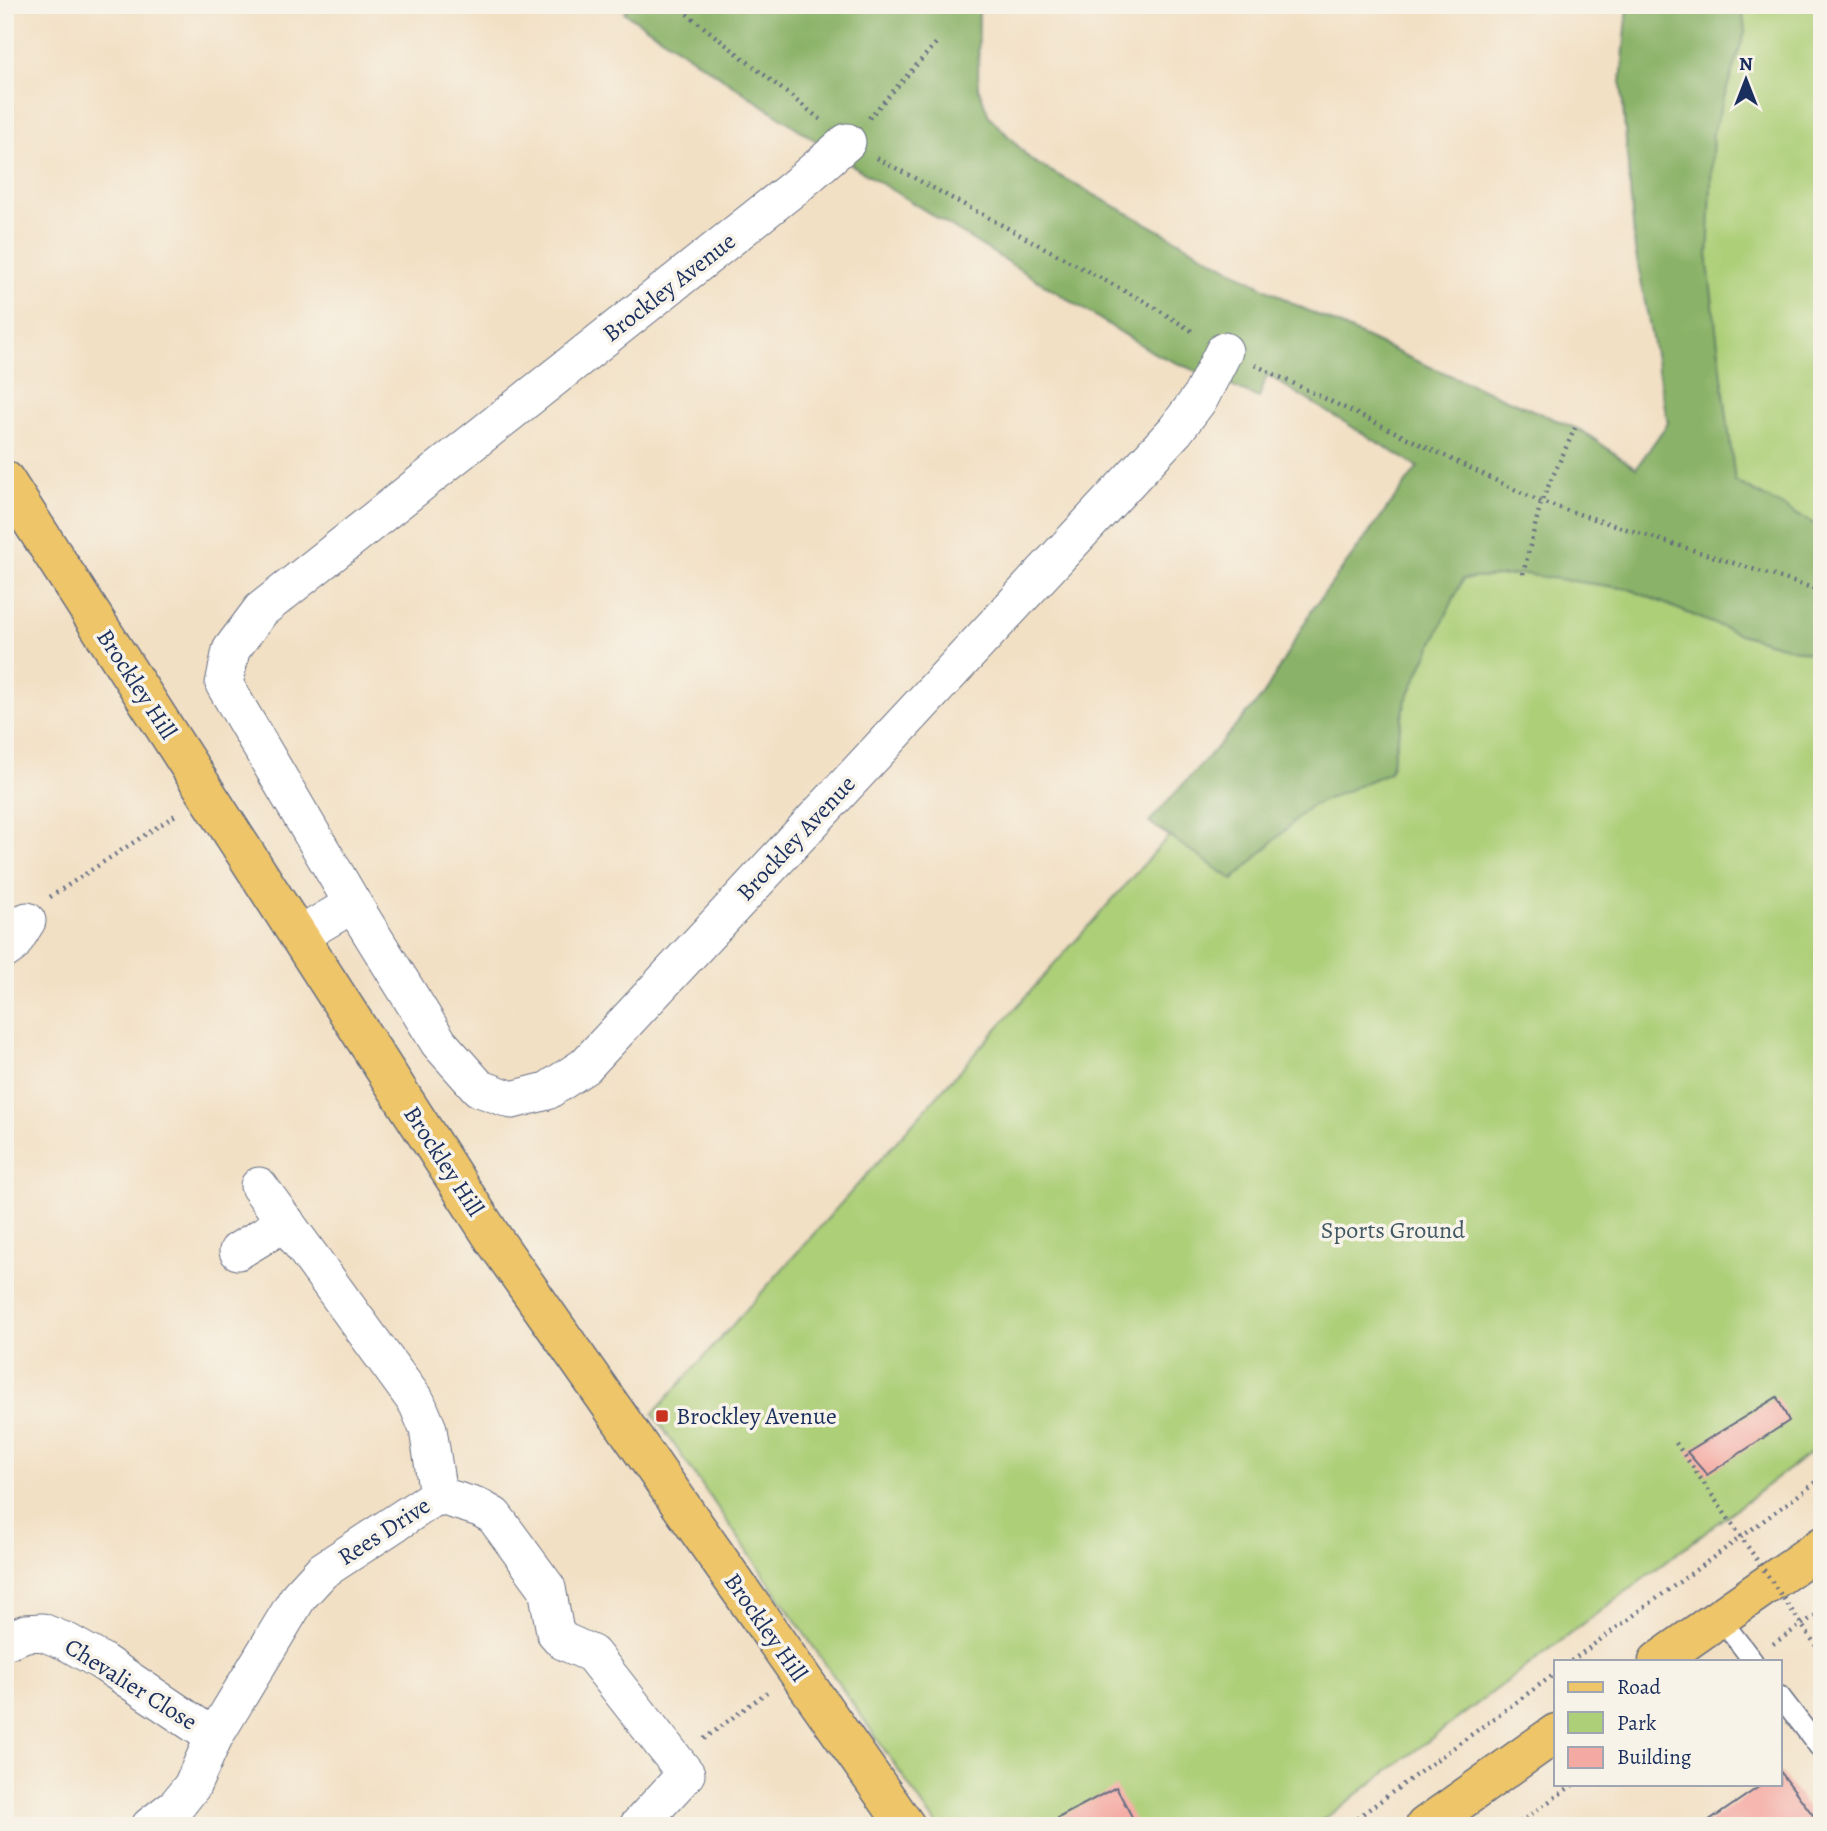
<svg xmlns="http://www.w3.org/2000/svg" width="1827" height="1831" viewBox="0 0 1827 1831" font-family="Alegreya,serif">
<rect width="100%" height="100%" fill="#f7f3e8"/>
<filter id="ink" filterUnits="userSpaceOnUse"><feTurbulence type="fractalNoise" baseFrequency=".0143" numOctaves="2"/><feDisplacementMap in="SourceGraphic" scale="14" xChannelSelector="R" yChannelSelector="G"/><feConvolveMatrix kernelMatrix="1 2 1 2 8 2 1 2 1" color-interpolation-filters="sRGB"/></filter>
<filter id="wash" filterUnits="userSpaceOnUse"><feTurbulence type="fractalNoise" baseFrequency=".00686" numOctaves="4" result="noise"/><feDisplacementMap in="SourceGraphic" scale="28" xChannelSelector="R" yChannelSelector="G"/><feGaussianBlur stdDeviation="1.57" result="paint"/><feColorMatrix in="noise" values="0 0 0 0 0 0 0 0 0 0 0 0 0 0 0 0 0 1.4 0 .05"/><feComposite in="paint" operator="in"/></filter>
<g filter="url(#wash)">
<rect width="100%" height="100%" fill="#f2e0c5"/>
<g fill="#adcf78" stroke="#647f6b" stroke-width="2">
<polygon points="1670,5 1822,5 1822,586 1713,552"/>
<polygon points="1494,472 1822,590 1822,1444 1315,1826 937,1826 653,1414"/>
</g>
<polygon fill="#8ab268" stroke="#527063" stroke-width="2" points="631,5 979,5 978,87 989,116 1032,161 1296,305 1414,360 1582,431 1636,468 1668,423 1635,249 1621,82 1628,5 1742,5 1745,32 1713,132 1708,264 1735,481 1822,528 1822,657 1739,634 1629,589 1523,574 1463,579 1406,700 1390,772 1309,807 1233,880 1149,822 1263,696 1312,610 1418,467 1267,375 1259,398 1156,354 858,169 624,12"/>
<g id="blocks">
<g fill="#f4a9a2">
<polygon points="1777,1397 1789,1421 1707,1475 1687,1452"/>
<polygon points="1780,1771 1821,1826 1702,1826 1763,1784 1780,1784"/>
<polygon points="1116,1787 1137,1826 1062,1826 1058,1818"/>
</g>
</g>
</g>
<g filter="url(#ink)">
<use href="#blocks" fill-opacity="0" stroke="#666d82" stroke-width="2"/>
<g fill="none" stroke-linecap="round" stroke-linejoin="round">
<g stroke="#666d82" stroke-width="22">
<g id="service">
<polyline points="1720,1618 1753,1661"/>
<polyline points="1780,1696 1822,1751"/>
</g>
</g>
<g stroke="#666d82" stroke-width="39">
<g id="minor">
<polyline points="353,904 439,1043 479,1088 512,1100 547,1091 585,1066 1175,431 1200,398 1224,351"/>
<polyline points="299,936 353,904 224,684 231,650 261,610 795,187 847,142"/>
<polyline points="5,950 12,945 27,921"/>
<polyline points="238,1251 286,1222"/>
<polyline points="438,1495 480,1508 494,1516 547,1588 555,1632 563,1641 592,1654 686,1774 638,1826"/>
<polyline points="5,1641 26,1633 42,1632 67,1642 101,1661 214,1737"/>
<polyline points="150,1826 177,1805 192,1786 214,1737 299,1596 322,1571 438,1495 428,1429 417,1403 259,1186"/>
</g>
</g>
<g stroke="#666d82" stroke-width="41">
<g id="primary">
<polyline points="5,480 493,1238 906,1826"/>
<polyline points="1658,1661 1822,1546"/>
<polyline points="1425,1826 1556,1733"/>
</g>
</g>
<g stroke="#666d82" stroke-width="4.5" stroke-dasharray="2 5" stroke-linecap="butt">
<polyline points="676,5 821,120"/>
<polyline points="869,118 938,41"/>
<polyline points="877,158 1149,304 1195,333"/>
<polyline points="1255,365 1541,502 1822,591"/>
<polyline points="1523,574 1541,502 1575,428"/>
<polyline points="50,897 177,814"/>
<polyline points="1773,1644 1822,1611"/>
<polyline points="1571,1661 1822,1478"/>
<polyline points="704,1739 767,1692"/>
<polyline points="1346,1826 1556,1673"/>
<polyline points="1514,1826 1574,1784"/>
</g>
<use href="#service" stroke="#fff" stroke-width="19"/>
<use href="#minor" stroke="#fff" stroke-width="37"/>
<use href="#primary" stroke="#eec569" stroke-width="38"/>
<polyline stroke="#666d82" stroke-width="4.5" stroke-dasharray="2 5" stroke-linecap="butt" points="1676,1443 1822,1654"/>
</g>
</g>
<rect fill="#c8321e" stroke="#f7f3e8" stroke-width="2.5" x="655" y="1409" width="14" height="14" rx="3.5"/>
<g text-anchor="middle" dominant-baseline="central" stroke-width="7" stroke-linejoin="round" paint-order="stroke">
<g font-size="24" fill="#1b2f5e" stroke="#f7f3e8">
<text transform="translate(669 287) rotate(-38)">Brockley Avenue</text>
<text transform="translate(137 684) rotate(57)">Brockley Hill</text>
<text transform="translate(796 838) rotate(-47)">Brockley Avenue</text>
<text transform="translate(444 1161) rotate(57)">Brockley Hill</text>
<text transform="translate(384 1531) rotate(-33)">Rees Drive</text>
<text transform="translate(766 1627) rotate(55)">Brockley Hill</text>
<text transform="translate(131 1684) rotate(32)">Chevalier Close</text>
</g>
<g font-size="24" fill="#405764" stroke="#f7f3e8">
<text x="1393" y="1230">Sports Ground</text>
</g>
<g font-size="24" fill="#1b2f5e" stroke="#f7f3e8" text-anchor="start">
<text x="676" y="1416">Brockley Avenue</text>
</g>
</g>
<rect width="1827" height="1831" fill="none" stroke="#f7f3e8" stroke-width="28"/>
<rect x="1554" y="1660" width="228" height="126" fill="#f7f3e8" stroke="#9fa5b1" stroke-width="2"/>
<rect x="1568" y="1682" width="35" height="10" fill="#eec569" stroke="#9fa5b1" stroke-width="2"/>
<text x="1617" y="1694" font-size="21" fill="#1b2f5e">Road</text>
<rect x="1568" y="1712" width="35" height="21" fill="#adcf78" stroke="#9fa5b1" stroke-width="2"/>
<text x="1617" y="1730" font-size="21" fill="#1b2f5e">Park</text>
<rect x="1568" y="1747" width="35" height="21" fill="#f4a9a2" stroke="#9fa5b1" stroke-width="2"/>
<text x="1617" y="1764" font-size="21" fill="#1b2f5e">Building</text>
<g transform="translate(1746 80)" stroke="#f7f3e8" stroke-width="5" paint-order="stroke">
<path d="M0-5L12 26L0 18L-12 26Z" fill="#1b2f5e"/>
<text y="-10" font-size="19" font-weight="bold" text-anchor="middle" fill="#1b2f5e">N</text>
</g>
</svg>
